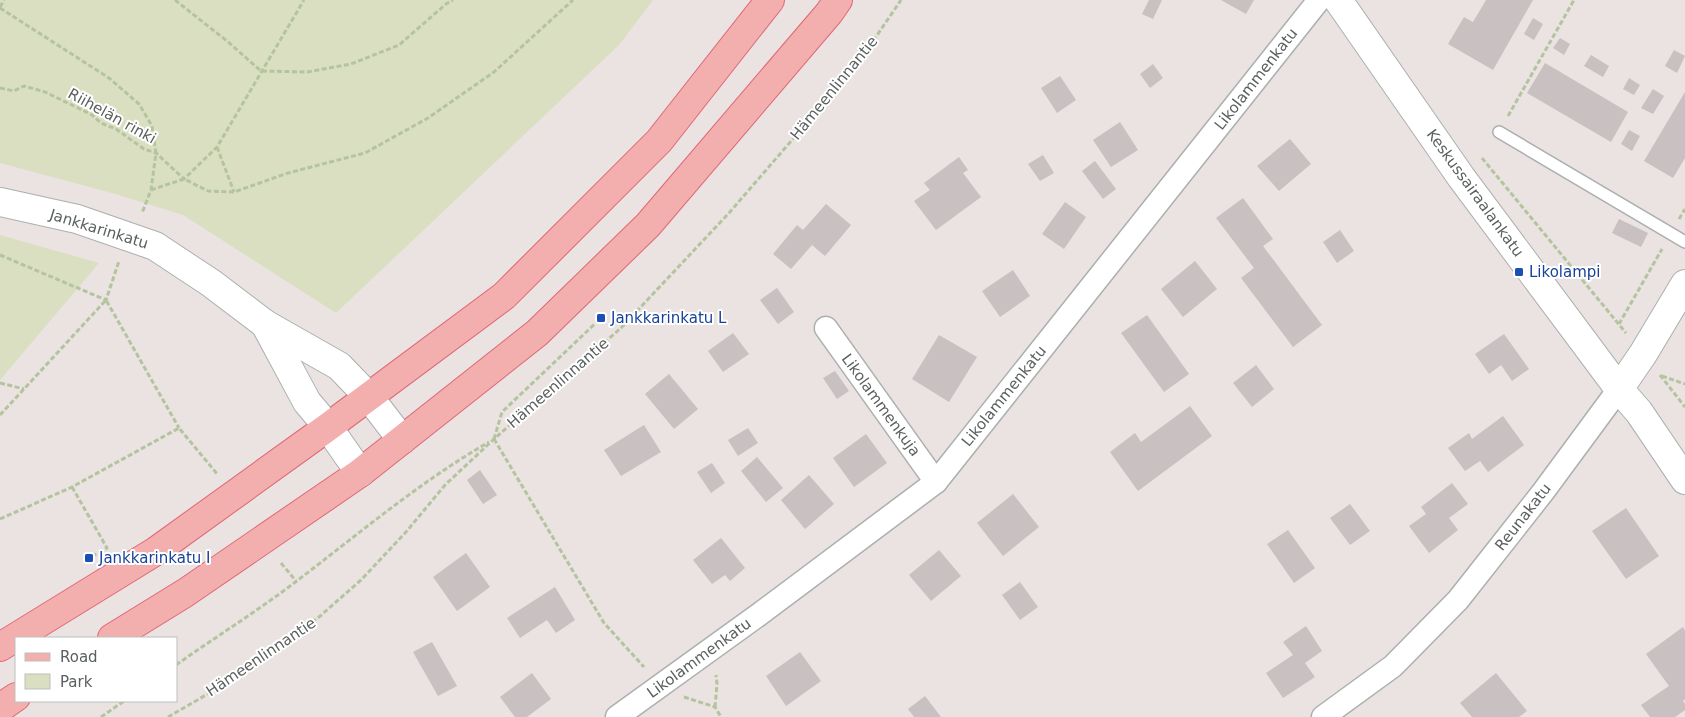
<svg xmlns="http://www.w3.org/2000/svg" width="1685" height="717" viewBox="0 0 1685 717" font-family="'DejaVu Sans',sans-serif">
<rect width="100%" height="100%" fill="#ebe2e2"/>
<g fill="#dadfc1">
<polygon points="0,0 653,0 619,45 336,313 183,215 112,193 0,163"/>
<polygon points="0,235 99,263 0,380"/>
</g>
<g fill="#c8c0c1">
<polygon points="1149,0 1162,0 1153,19 1142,14"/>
<polygon points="1221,0 1254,0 1246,14"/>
<polygon points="1486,0 1533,0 1493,70 1448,44 1464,17 1473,22"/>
<polygon points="1533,18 1543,24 1534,40 1524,34"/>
<polygon points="1560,38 1570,44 1564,55 1553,48"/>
<polygon points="1674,50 1685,56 1677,73 1665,66"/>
<polygon points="1591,55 1609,66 1603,77 1584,66"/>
<polygon points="1545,63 1628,112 1611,142 1527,93"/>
<polygon points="1153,64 1163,78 1150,88 1140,74"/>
<polygon points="1060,76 1076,100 1057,113 1041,88"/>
<polygon points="1629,78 1640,85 1634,95 1623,89"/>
<polygon points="1653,89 1664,96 1653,114 1641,108"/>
<polygon points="1685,92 1685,158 1673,178 1644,161"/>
<polygon points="1120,122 1138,150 1111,167 1093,140"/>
<polygon points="1629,130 1640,136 1632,151 1621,144"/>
<polygon points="1290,139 1311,164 1279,191 1257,166"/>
<polygon points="1043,155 1054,173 1040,181 1028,164"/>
<polygon points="959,157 968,170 963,173 981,197 936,230 914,201 930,190 924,183"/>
<polygon points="1095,161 1116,189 1103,199 1082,171"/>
<polygon points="1243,198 1273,239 1263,246 1322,325 1293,347 1241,278 1254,268 1216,218"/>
<polygon points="1065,202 1086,217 1064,249 1042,234"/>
<polygon points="826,204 851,225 825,256 812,245 791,269 773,254 797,225 803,230"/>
<polygon points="1619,219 1648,233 1641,247 1612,233"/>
<polygon points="1340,230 1354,251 1337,263 1323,242"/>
<polygon points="1195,261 1217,289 1183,317 1161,289"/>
<polygon points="1013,270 1030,296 1000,317 982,291"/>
<polygon points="777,288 794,312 778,324 760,300"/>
<polygon points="1147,315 1189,374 1164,392 1121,333"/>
<polygon points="733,333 749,354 723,372 708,351"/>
<polygon points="1504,334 1529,369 1512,381 1501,365 1489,374 1475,354"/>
<polygon points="939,335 977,357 949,402 912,379"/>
<polygon points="1256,365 1274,389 1252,407 1233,383"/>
<polygon points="835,371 849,391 837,399 823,378"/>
<polygon points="669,374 698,409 674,429 645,394"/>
<polygon points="1190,406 1212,436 1138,491 1110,452 1135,433 1141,442"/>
<polygon points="1503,416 1524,445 1488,472 1480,461 1465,471 1448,448 1469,433 1472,439"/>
<polygon points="644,425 661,452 621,476 604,450"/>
<polygon points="748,428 758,443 738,456 728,440"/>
<polygon points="866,434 887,463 854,487 833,458"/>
<polygon points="757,457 783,488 766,502 741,471"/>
<polygon points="712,463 725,483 711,493 697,472"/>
<polygon points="480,470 497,495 483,504 467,480"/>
<polygon points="809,475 834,504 805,529 781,500"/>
<polygon points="1452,483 1468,504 1449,518 1458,530 1429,553 1409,526 1426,514 1421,507"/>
<polygon points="1013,494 1039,527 1003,556 977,523"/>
<polygon points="1350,504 1370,531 1350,545 1330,518"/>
<polygon points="1626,508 1659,556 1626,579 1592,531"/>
<polygon points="1288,530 1315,568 1294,583 1267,544"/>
<polygon points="721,538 745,568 730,581 725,575 712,584 693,560"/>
<polygon points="939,550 961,576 931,601 909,575"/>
<polygon points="466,553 490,587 457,611 433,577"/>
<polygon points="1020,582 1038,607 1020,620 1002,595"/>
<polygon points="555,587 575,620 556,633 547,620 520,638 507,618"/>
<polygon points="1306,626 1322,651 1305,663 1315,677 1283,698 1266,673 1293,655 1283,642"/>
<polygon points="1683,627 1685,631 1685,699 1683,701 1685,704 1685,710 1675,717 1650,717 1641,705 1669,686 1646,654"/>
<polygon points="432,642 457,686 438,696 413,652"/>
<polygon points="800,652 821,681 786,706 766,676"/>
<polygon points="532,673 551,699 527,717 515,717 500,697"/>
<polygon points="1496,673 1527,711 1519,717 1472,717 1460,703"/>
<polygon points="925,696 941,717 914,717 908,709"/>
</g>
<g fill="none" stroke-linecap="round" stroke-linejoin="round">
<g stroke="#abb0af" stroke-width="14">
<polyline id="service" points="1499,132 1685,242"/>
</g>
<g stroke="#abb0af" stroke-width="25">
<g id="minor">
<polyline points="826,328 936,482"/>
<polyline points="617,717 757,616 936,482 1319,0"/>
<polyline points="1323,717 1393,666 1458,600 1543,492 1619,389"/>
</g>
</g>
<g stroke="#abb0af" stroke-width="30">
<g id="tertiary">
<polyline points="1338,0 1461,177 1619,389 1639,412 1685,480"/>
<polyline points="0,202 77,219 155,246 211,283 265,324 339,366 369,397 402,440"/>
<polyline points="265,324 307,402 328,427 360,473"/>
<polyline points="1619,389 1643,354 1685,284"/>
</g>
</g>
<g stroke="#de6875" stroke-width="30">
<g id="primary">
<polyline points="112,638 185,593 360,473 537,333 648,225 829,13 838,0"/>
<polyline points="0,647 156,551 328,427 504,296 659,141 770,0"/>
<polyline points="0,708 16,697"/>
</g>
</g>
<g stroke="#b4c49f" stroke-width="3" stroke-dasharray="5 2.5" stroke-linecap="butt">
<polyline points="175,0 227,41 261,71 307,72 351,64 399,45 446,4 453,0"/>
<polyline points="0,7 4,0"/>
<polyline points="0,8 109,78 139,104 152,126 156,153 151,190 142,213"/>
<polyline points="0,88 14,91 24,86 45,92 78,108 92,115 101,123 116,129 144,149 156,153 184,179 217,147 304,0"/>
<polyline points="1508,116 1574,0"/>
<polyline points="217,147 234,192"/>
<polyline points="1482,158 1626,333"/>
<polyline points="151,190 184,179 208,191 234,192 288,173 365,153 428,118 494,72 573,0"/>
<polyline points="1679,219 1685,209"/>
<polyline points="0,255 106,300 119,261"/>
<polyline points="1619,324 1662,249"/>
<polyline points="1660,375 1685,407"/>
<polyline points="1662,376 1685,384"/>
<polyline points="0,383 24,389"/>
<polyline points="0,415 106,300 179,428"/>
<polyline points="494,439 502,412 601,318"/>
<polyline points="494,439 604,623 644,667"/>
<polyline points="72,487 107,548 89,558"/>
<polyline points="0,519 72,487 179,428 218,475"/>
<polyline points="281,563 296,581"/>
<path d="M176 665C217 636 259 610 298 580 361 532 421 481 489 442"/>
<polyline points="684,697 715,707 721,717"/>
<polyline points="715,707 717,684 716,675"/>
<polyline points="101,717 124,701"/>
<polyline points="168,717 230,681 319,617 361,580 406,532 445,485 494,439 621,328 729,213 805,125 869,47 901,0"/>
</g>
<use href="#service" stroke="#fff" stroke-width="11"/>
<use href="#minor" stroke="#fff" stroke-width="22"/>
<use href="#tertiary" stroke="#fff" stroke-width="28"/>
<use href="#primary" stroke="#f3aeae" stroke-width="28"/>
</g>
<g fill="#1a4fb4" stroke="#fff" stroke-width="2">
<rect x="1514" y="267" width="10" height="10" rx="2.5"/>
<rect x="596" y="313" width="10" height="10" rx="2.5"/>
<rect x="84" y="553" width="10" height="10" rx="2.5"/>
</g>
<g text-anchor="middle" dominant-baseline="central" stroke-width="4" stroke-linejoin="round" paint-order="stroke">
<g font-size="15" fill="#5a605f" stroke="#fff">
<text transform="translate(1256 79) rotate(-52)">Likolammenkatu</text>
<text transform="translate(834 88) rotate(-51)">Hämeenlinnantie</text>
<text transform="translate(112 116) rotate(29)">Riihelän rinki</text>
<text transform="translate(1475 193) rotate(54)">Keskussairaalankatu</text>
<text transform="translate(99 229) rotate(17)">Jankkarinkatu</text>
<text transform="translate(558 383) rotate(-41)">Hämeenlinnantie</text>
<text transform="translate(1004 396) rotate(-51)">Likolammenkatu</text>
<text transform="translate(881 405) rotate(54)">Likolammenkuja</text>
<text transform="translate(1523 517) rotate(-52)">Reunakatu</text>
<text transform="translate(261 657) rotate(-34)">Hämeenlinnantie</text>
<text transform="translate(699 658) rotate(-36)">Likolammenkatu</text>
</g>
<g font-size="15" fill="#164399" stroke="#fff" text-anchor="start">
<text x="1529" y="272">Likolampi</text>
<text x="611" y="318">Jankkarinkatu L</text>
<text x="99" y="558">Jankkarinkatu I</text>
</g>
</g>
<rect x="15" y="637" width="162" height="65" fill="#ffffff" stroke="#bdbfbf"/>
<rect x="25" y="653" width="25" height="8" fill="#f3aeae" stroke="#bdbfbf"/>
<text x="60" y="662" font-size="15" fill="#5a605f">Road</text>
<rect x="25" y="674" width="25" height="15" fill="#dadfc1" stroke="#bdbfbf"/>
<text x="60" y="687" font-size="15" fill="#5a605f">Park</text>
</svg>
